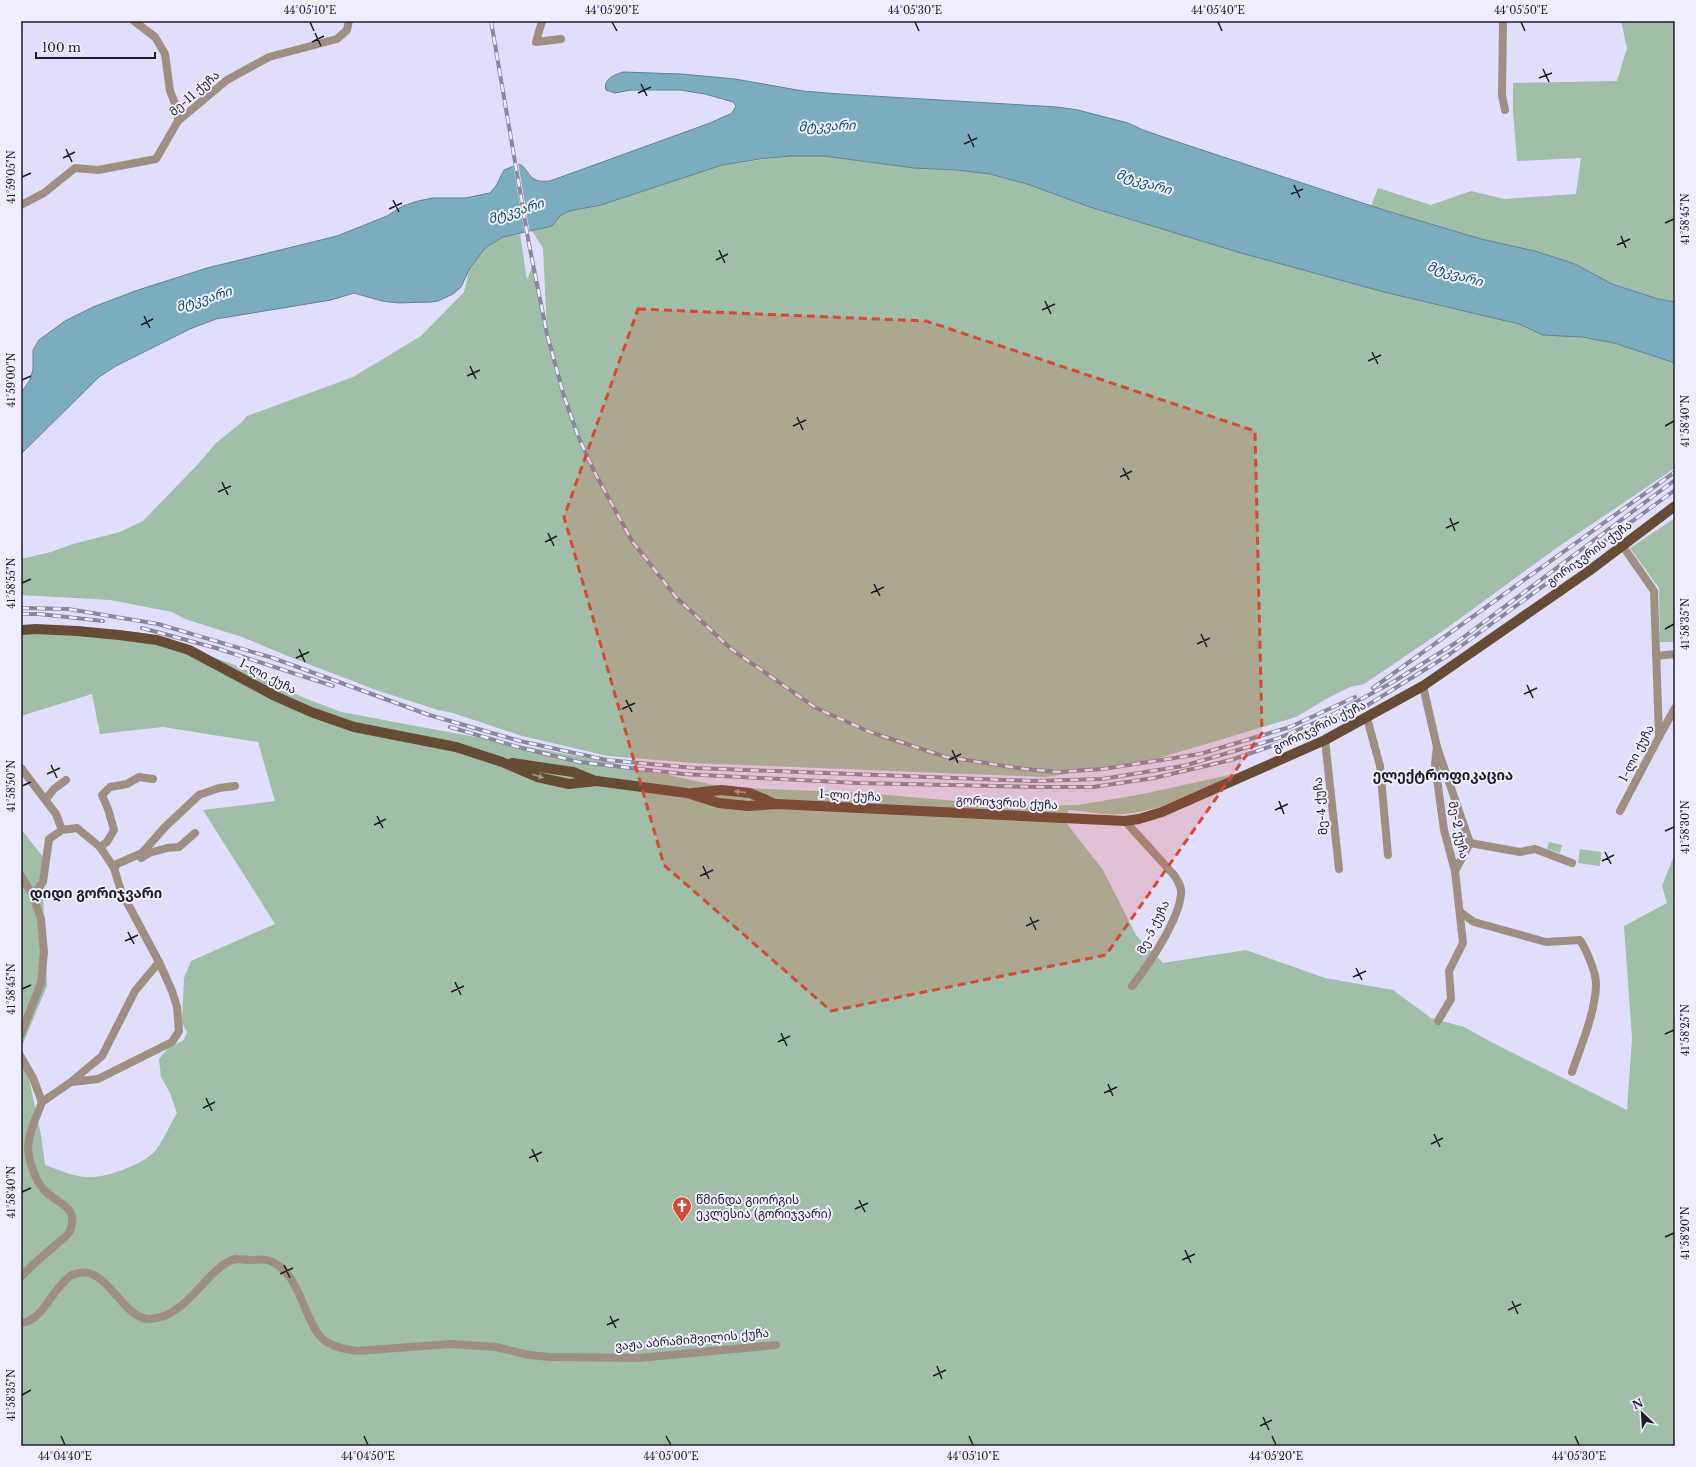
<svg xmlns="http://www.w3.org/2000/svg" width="1696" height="1467" viewBox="0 0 1696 1467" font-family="'Libre Baskerville','Noto Sans Georgian',serif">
<rect width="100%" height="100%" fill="#e1defc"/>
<g fill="#a0bea8">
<polygon points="1621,21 1675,21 1675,302 1658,299 1612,284 1575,264 1535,251 1481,239 1371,206 1378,188 1431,205 1471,191 1504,199 1576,194 1581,158 1517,161 1513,111 1513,83 1617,81 1627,48"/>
<polygon points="791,156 824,156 914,168 957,170 990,174 1027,184 1090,207 1158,228 1519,324 1543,335 1582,337 1614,343 1675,363 1675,468 1555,549 1447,628 1364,684 1350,687 1326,699 1296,717 1146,762 1046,777 693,763 608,756 522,736 453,713 438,710 376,690 290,657 242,637 185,619 172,612 110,600 21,595 21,559 51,552 73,544 120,532 143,521 199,463 216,443 241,423 247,416 353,377 421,336 464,292 470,268 486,247 503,237 520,234 527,280 532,267 547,331 543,248 532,231 552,226 560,216 569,211 601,205 722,165"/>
<polygon points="1675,518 1675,642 1660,642 1659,588 1630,548"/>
<path d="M78 626 158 638 235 665 302 697 341 712 614 763 723 787 864 793 1014 806 1078 805 1143 794 1238 773C1202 790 1164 811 1123 814 1105 816 1086 811 1068 810L1067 824 1103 870 1136 935 1163 963 1246 950 1325 978 1393 990 1431 1018 1464 1027 1493 1043 1627 1110 1632 1038 1624 926 1667 903 1662 886 1675 853V1446H21V829L47 862 43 895 47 986 22 1046 41 1135 45 1165C60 1170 73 1177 89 1177 106 1178 145 1164 156 1150 164 1139 170 1125 177 1113L170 1093 161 1077 159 1059 168 1048 184 1040 187 1032 182 1023 184 978 191 961 275 924 203 810 275 801 258 742 163 727 100 734 92 694 21 716V627Z"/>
<polygon points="1549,842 1562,845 1560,853 1547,849"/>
<polygon points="1580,849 1601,852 1600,866 1578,863"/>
</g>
<path fill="#7cadbf" stroke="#608291" d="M623 72 681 74 735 79 803 91 839 94 1057 107 1078 110 1128 123 1143 130 1181 143 1387 211 1481 239 1535 251 1575 264 1612 284 1658 299 1675 302V363L1614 343 1582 337 1543 335 1519 324 1384 292 1241 253 1090 207 1027 184 990 174 957 170 914 168 824 156H791L760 159 722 165 601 205 569 211 560 216 552 226 548 227 503 237 486 247 470 268 461 287 453 294 438 301 431 302 398 303 382 301 354 293 331 300 216 319 190 329 116 366 99 377 21 454V393L30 380 33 369V350L39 340 65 321 93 307 138 290 207 268 337 236 387 216 403 206 418 201 433 198H465L490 193 496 186 504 170 519 164C527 167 528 177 536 180 540 182 545 181 550 181L710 123 732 113 736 106 733 102 705 94 680 90H631L615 93 606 90C603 79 614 75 623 72Z"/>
<polygon fill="#e1defc" points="518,162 530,234 525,235 513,164"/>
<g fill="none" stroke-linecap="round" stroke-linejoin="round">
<g stroke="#9f8f82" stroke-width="8">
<polyline points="134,21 155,37 165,54 170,91 178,111 178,121"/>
<polyline points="542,21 536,42 561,39"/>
<polyline points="1503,21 1502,95 1505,110"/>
<polyline points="21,205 44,193 75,168 98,170 156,159 178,121 227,80 269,57 337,39 347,30 349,21"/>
<polyline points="1622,545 1654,591 1659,737"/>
<polyline points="1656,656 1675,654"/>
<polyline points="1423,686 1437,747 1470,843 1455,871"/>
<polyline points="1367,718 1380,766 1388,855"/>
<polyline points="1325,740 1339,869"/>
<polyline points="1437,747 1435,764 1444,830 1455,871 1463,943 1449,971 1451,999 1438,1021"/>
<polyline points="21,768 56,814 62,830 49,839 43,882 33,896"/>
<polyline points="46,799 54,789 66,780"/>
<polyline points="1620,811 1659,737 1675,708"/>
<path d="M1125 821 1174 875C1178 881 1182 887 1181 894 1179 920 1148 966 1132 986"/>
<polyline points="62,830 77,828 100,847"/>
<polyline points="1470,843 1520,852 1535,849 1572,863"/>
<polyline points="141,858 149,853 167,848 179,847 195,833"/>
<polyline points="114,868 117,864 142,853 165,827 199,795 219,788 235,786"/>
<polyline points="21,875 33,896 41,919 44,952 41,983 21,1034"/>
<path d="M1460 912 1474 922 1546 942 1580 940C1586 949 1597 974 1596 986 1595 1013 1581 1046 1572 1072"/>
<path d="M21 1057 33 1078 42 1102C37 1116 28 1133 28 1148 29 1162 35 1180 44 1190 57 1204 80 1206 70 1231 68 1235 63 1239 59 1242 47 1253 32 1264 21 1277"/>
<polyline points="72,1082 98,1079 172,1042 179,1031 177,1007 172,991 159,962"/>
<polyline points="42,1102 71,1082 102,1056 135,991 159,962 121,891 114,868 100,847 107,842 114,830 108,809 102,795 110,787 127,784 139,777 153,779"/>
<path d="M21 1323C42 1320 49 1296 63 1283 66 1280 69 1276 72 1275 106 1260 120 1317 148 1319 151 1319 155 1318 157 1318 190 1312 210 1264 236 1259 241 1259 247 1260 252 1260 256 1260 262 1259 267 1260 299 1269 301 1312 319 1335 327 1346 344 1349 357 1351L450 1344 496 1347 529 1355 550 1357 639 1358 776 1345"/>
</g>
<g stroke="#664c35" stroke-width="10">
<polyline points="21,630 36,629 77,631 119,635 157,640 189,650 275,696 311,712 354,727 456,747 502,762 537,777 569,784 597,781 687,793 719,803 748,806 777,804 1125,821 1139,819 1162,812 1325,740 1423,686 1589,571 1675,506"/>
<polyline points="512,763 573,772 595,781"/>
<polyline points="693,793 721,790 750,793 773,803"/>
</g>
<g stroke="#89879c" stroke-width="4">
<g id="rail">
<polyline points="491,21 529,244 547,334 563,393 578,436 596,475 632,541 676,597 731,649 816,708 870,732 946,757 1025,769 1057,772 1103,769 1200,754 1290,727 1355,697"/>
<polyline points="21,608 68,609 158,624 273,658 429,715 520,741 606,760 695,768 1034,781 1102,779 1183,766 1279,738 1330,716 1393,682 1457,642 1675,480"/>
<polyline points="21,614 39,614 103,621"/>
<polyline points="142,628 216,648 333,686"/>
<polyline points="1373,688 1675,472"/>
<polyline points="450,727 518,747 579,762 683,774 857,783 1044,787 1093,787 1154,778 1231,760 1289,740 1363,708 1450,654 1675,490"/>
</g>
</g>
<use href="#rail" stroke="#efedff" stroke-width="2.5" stroke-dasharray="8" stroke-linecap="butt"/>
</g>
<defs><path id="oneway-solid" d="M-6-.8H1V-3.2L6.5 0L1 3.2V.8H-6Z"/></defs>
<g fill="#a49490">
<use href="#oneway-solid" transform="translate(538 776) rotate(17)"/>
<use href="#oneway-solid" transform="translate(740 792) rotate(-174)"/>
</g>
<path fill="#d64a35" fill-opacity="0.2" stroke="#d64a35" stroke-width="3" stroke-dasharray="8 5" stroke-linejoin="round" d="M638 309 926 321 1255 431 1262 733 1106 955 831 1011 664 865 564 517Z"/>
<path fill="none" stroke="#1e1d27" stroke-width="1.5" d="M310 22 314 31M612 22 617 31M915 22 919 31M1218 22 1222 31M1521 22 1525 31M315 33 321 46M312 42 324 36M1543 69 1549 82M1539 78 1552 73M641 84 647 96M638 93 651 87M968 134 974 147M964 144 977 138M66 149 72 162M63 158 75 152M22 177 31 173M1294 185 1300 198M1291 194 1303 189M393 200 399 212M389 209 402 203M1665 223 1674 219M1621 236 1626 248M1617 245 1630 239M719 250 725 263M716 260 728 254M1045 301 1051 314M1042 310 1055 304M144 316 150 328M141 325 153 319M1372 352 1378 364M1368 361 1381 355M470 366 476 379M467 376 480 370M22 380 31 376M797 417 803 430M793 426 806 420M1665 426 1674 421M1123 468 1129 480M1120 477 1132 471M222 482 228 495M218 492 231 486M1450 518 1455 531M1446 528 1459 522M548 533 554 546M545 542 557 536M22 583 31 579M874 584 880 596M871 593 884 587M1665 629 1674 624M1201 634 1207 647M1197 644 1210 638M299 649 305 662M296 658 309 652M1527 685 1533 698M1524 694 1537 688M626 700 632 712M622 709 635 703M952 750 958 763M949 760 961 754M51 765 57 778M47 774 60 768M22 786 31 782M1279 801 1284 814M1275 810 1288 804M377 816 383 828M374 825 386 819M1665 831 1674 827M1605 852 1611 864M1602 861 1614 855M703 866 709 879M700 876 713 870M1030 917 1036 930M1026 926 1039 920M128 932 134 944M125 941 138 935M1356 968 1362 980M1353 977 1366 971M455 982 461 995M22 989 31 985M451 992 464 986M781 1033 787 1046M1665 1034 1674 1030M778 1042 790 1036M1108 1084 1113 1096M1104 1093 1117 1087M206 1098 212 1111M203 1108 215 1102M1434 1134 1440 1147M1431 1144 1443 1138M532 1149 538 1162M529 1158 542 1152M22 1192 31 1188M859 1200 865 1212M855 1209 868 1203M1665 1237 1674 1233M1185 1250 1191 1263M1182 1260 1195 1254M284 1265 290 1278M280 1274 293 1268M1512 1301 1518 1314M1508 1310 1521 1304M610 1316 616 1328M607 1325 619 1319M937 1366 942 1379M933 1376 946 1370M22 1395 31 1390M1263 1417 1269 1430M1260 1426 1272 1420M61 1436 65 1445M364 1436 368 1445M666 1436 671 1445M969 1436 973 1445M1272 1436 1276 1445M1575 1436 1579 1445"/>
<defs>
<g id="church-pin" transform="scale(1)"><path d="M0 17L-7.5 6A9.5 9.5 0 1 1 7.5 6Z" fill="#d64a35" stroke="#efedff"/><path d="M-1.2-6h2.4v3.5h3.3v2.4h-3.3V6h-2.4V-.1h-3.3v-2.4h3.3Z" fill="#fff"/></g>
</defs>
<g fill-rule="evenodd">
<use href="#church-pin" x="682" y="1206"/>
</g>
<g text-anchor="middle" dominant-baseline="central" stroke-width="4" stroke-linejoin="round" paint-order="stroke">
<g font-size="12" fill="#1e1d27" stroke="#efedff">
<text transform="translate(194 93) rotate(-41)">მე-11 ქუჩა</text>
<text transform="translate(1589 553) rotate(-36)">გორიჯვრის ქუჩა</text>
<text transform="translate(268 676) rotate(27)">1-ლი ქუჩა</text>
<text transform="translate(1319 726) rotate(-26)">გორიჯვრის ქუჩა</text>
<text transform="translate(1636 753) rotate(-63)">1-ლი ქუჩა</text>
<text transform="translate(850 795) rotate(3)">1-ლი ქუჩა</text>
<text transform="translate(1007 802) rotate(3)">გორიჯვრის ქუჩა</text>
<text transform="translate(1320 806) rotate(-96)">მე-4 ქუჩა</text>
<text transform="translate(1459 830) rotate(78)">მე-2 ქუჩა</text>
<text transform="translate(1153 927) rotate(-64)">მე-5 ქუჩა</text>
<text transform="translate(692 1339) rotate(-5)">ვაჟა აბრამიშვილის ქუჩა</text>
</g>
<g font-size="12" fill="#1e1d27" stroke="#efedff" text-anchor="start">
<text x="696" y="1199">წმინდა გიორგის<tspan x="696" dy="14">ეკლესია (გორიჯვარი)</tspan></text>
</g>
<g font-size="13" font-style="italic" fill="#0c5165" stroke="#efedff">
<text transform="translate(827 126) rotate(-2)">მტკვარი</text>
<text transform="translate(1144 182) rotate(17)">მტკვარი</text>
<text transform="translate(516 211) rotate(-17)">მტკვარი</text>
<text transform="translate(1455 274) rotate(17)">მტკვარი</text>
<text transform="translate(204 299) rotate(-17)">მტკვარი</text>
</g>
<g font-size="14" font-weight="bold" fill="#1e1d27" stroke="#efedff">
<text x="1443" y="775">ელექტროფიკაცია</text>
<text x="96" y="893">დიდი გორიჯვარი</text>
</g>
</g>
<rect width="1696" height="1467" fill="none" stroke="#efedff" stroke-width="44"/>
<g transform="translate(1642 1413) rotate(335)" stroke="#efedff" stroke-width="3" paint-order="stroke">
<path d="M0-3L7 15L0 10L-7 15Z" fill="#1e1d27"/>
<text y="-6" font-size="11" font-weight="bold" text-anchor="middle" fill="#1e1d27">N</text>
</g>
<path d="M36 52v6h119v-6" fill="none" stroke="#1e1d27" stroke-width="2"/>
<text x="42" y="52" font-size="12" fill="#1e1d27" stroke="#efedff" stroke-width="3" paint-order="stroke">100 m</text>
<rect x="22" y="22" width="1652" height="1423" fill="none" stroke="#1e1d27" stroke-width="1.5"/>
<g font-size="10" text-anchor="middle" fill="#1e1d27">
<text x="310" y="14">44°05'10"E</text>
<text x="612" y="14">44°05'20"E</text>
<text x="915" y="14">44°05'30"E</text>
<text x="1218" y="14">44°05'40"E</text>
<text x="1521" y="14">44°05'50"E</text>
<text transform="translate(11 177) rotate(-90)" y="4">41°59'05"N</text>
<text transform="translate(1685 219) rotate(-90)" y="4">41°58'45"N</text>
<text transform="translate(11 380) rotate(-90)" y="4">41°59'00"N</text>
<text transform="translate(1685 421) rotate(-90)" y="4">41°58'40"N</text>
<text transform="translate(11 583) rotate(-90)" y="4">41°58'55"N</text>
<text transform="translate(1685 624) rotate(-90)" y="4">41°58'35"N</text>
<text transform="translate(11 786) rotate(-90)" y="4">41°58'50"N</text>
<text transform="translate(1685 827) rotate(-90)" y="4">41°58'30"N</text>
<text transform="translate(11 989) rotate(-90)" y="4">41°58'45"N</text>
<text transform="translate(1685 1030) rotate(-90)" y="4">41°58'25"N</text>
<text transform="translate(11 1192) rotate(-90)" y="4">41°58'40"N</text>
<text transform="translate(1685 1233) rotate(-90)" y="4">41°58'20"N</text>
<text transform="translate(11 1395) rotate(-90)" y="4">41°58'35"N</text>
<text x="65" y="1460">44°04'40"E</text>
<text x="368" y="1460">44°04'50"E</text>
<text x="671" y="1460">44°05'00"E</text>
<text x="973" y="1460">44°05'10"E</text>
<text x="1276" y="1460">44°05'20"E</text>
<text x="1579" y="1460">44°05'30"E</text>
</g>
</svg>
